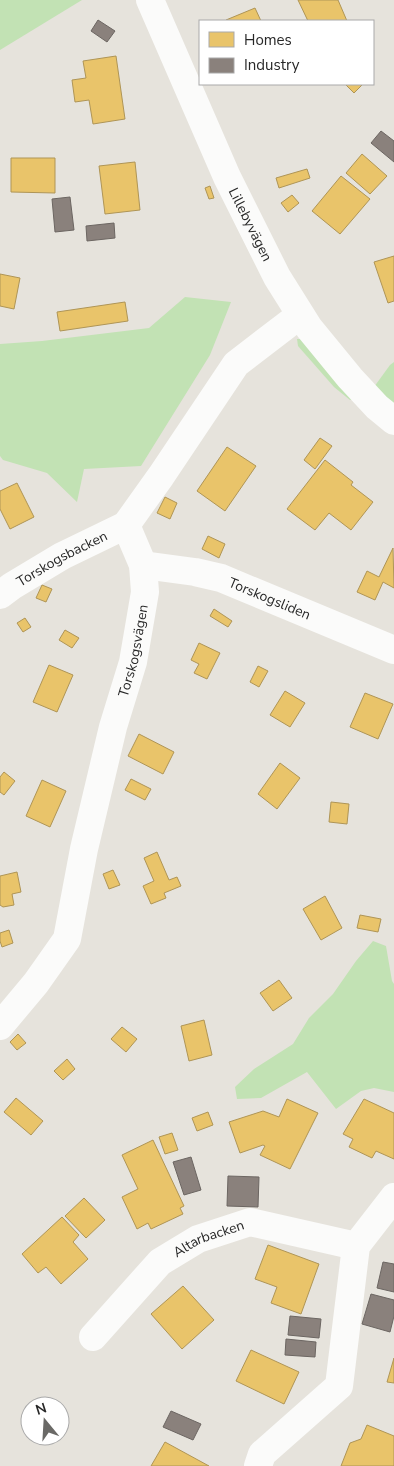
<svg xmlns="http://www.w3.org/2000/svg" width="394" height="1466" viewBox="0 0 394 1466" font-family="'Nunito Sans',sans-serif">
<rect width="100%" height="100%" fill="#e6e3dc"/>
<g fill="#c2e2b4">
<polygon points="0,0 82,0 0,50"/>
<polygon points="185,297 231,302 210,355 141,466 84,469 77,502 47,473 3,460 0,456 0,344 42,341 149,328"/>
<polygon points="297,339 304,339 353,399 350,400 334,387 298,346"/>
<polygon points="394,362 394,404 374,387 390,365"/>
<polygon points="373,941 386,946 392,981 394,984 394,1092 374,1088 361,1091 336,1109 307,1072 261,1098 237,1099 235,1087 254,1069 293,1044 309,1018 333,994 356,961"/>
</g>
<g fill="#e9c46a" stroke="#af9556">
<polygon points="298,0 338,0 347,21 308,21"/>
<polygon points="255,8 261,21 227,21 226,20"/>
<polygon points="116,56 125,119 93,124 89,100 75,102 72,80 86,78 83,61"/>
<polygon points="345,84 363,84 354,93"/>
<polygon points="362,154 387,176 370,194 346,173"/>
<polygon points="11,158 55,158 55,193 11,192"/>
<polygon points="135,162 140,210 105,214 99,166"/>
<polygon points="307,169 310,178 279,188 276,178"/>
<polygon points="341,176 370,199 340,234 312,211"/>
<polygon points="210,186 214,198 209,199 205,188"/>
<polygon points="292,195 299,203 288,212 281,203"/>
<polygon points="394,256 394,301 388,303 374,262"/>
<polygon points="0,274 20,278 14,309 0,306"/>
<polygon points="125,302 128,321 60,331 57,312"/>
<polygon points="320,438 332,446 315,469 304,460"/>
<polygon points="227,447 256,466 225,511 197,491"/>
<polygon points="325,460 353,482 351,485 373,502 351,530 329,513 315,530 287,509"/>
<polygon points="17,483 34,517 10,529 0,509 0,491"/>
<polygon points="165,497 177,503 170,519 157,513"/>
<polygon points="208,536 225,544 219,558 202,549"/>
<polygon points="393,548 394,588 383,582 375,600 357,592 367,571 379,577"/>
<polygon points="42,585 52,589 46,602 36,598"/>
<polygon points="214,609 232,621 228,627 210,616"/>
<polygon points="25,618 31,627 23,632 17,623"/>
<polygon points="65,630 79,638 72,648 59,640"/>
<polygon points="199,643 220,653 207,679 194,673 199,664 191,660"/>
<polygon points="49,665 73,675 57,712 33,702"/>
<polygon points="258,666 268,671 259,687 250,682"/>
<polygon points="285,691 305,703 290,727 270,715"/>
<polygon points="365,693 393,704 378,739 350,727"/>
<polygon points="139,734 174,752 163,774 128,756"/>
<polygon points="280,763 300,778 277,809 258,794"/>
<polygon points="4,772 15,781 4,795 0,792 0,777"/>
<polygon points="131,779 151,789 145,800 125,790"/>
<polygon points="42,780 66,791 50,827 26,816"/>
<polygon points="331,802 349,804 347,824 329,822"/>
<polygon points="157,852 169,880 177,877 181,886 164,893 166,898 151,904 143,886 154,881 144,858"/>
<polygon points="113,870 120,885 109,889 103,874"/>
<polygon points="17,872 21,892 12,894 14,905 3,907 0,905 0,876"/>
<polygon points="325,896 342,928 321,940 303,909"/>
<polygon points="360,915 381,919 378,932 357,928"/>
<polygon points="9,930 13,943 2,947 0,941 0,933"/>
<polygon points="279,980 292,998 273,1011 260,993"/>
<polygon points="204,1020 212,1055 189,1061 181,1026"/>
<polygon points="122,1027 137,1039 126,1052 111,1039"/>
<polygon points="18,1034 26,1043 17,1050 10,1042"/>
<polygon points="67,1059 75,1069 63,1080 54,1071"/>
<polygon points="16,1098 43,1121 31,1135 4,1112"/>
<polygon points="287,1099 318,1113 290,1169 260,1155 265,1146 263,1145 240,1153 229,1122 263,1111 279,1117"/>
<polygon points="364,1099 394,1113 394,1159 376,1151 372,1158 349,1147 353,1139 343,1134"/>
<polygon points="208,1112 213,1125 197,1131 192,1118"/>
<polygon points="172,1133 178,1150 165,1154 159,1137"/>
<polygon points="153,1140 184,1206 180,1208 183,1214 151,1229 148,1223 137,1229 122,1197 138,1189 122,1155"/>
<polygon points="84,1198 105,1220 86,1238 65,1216"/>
<polygon points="62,1217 79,1235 73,1242 88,1259 61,1284 46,1267 38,1273 22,1254"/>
<polygon points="268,1245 319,1264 301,1314 271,1303 277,1287 255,1279"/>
<polygon points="183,1286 214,1320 182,1349 151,1314"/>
<polygon points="251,1350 299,1372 284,1404 236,1381"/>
<polygon points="394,1358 394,1383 387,1382"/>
<polygon points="367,1425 394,1436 394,1466 341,1466 350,1443 361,1439"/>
<polygon points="165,1442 209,1466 151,1466"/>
</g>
<g fill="#8a817c" stroke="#6c6662">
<polygon points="98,20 115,31 107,42 91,31"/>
<polygon points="381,131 394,141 394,162 371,143"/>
<polygon points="70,197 74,230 55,232 52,199"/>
<polygon points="114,223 115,238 87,241 86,226"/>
<polygon points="191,1157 201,1190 184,1195 173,1162"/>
<polygon points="228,1176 259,1177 258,1207 227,1206"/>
<polygon points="383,1262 394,1264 394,1292 377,1288"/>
<polygon points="371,1294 394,1300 394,1316 390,1332 362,1324"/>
<polygon points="290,1316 321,1319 319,1338 288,1335"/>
<polygon points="286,1339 316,1342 315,1357 285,1355"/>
<polygon points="171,1411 201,1424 193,1440 163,1427"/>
</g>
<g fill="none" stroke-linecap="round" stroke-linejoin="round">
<g stroke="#fbfbfa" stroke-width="28">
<path id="s1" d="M150 0 227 177 277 277 309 328 350 378 377 407 394 421"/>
<path id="s2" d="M143 565 195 572 221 578 394 650"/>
<path id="s3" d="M0 595 12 586 62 556 126 525 161 476 236 364 300 315"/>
<path id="s4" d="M0 1026 36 983 67 939 84 849 113 727 133 662 145 592 143 565 126 525"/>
<path id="s5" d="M93 1337 160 1262 198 1239 250 1222 356 1246"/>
<polyline points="258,1466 262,1454 339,1386 356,1246 394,1197"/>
</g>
</g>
<g text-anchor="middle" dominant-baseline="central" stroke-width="5" stroke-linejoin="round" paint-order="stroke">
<g font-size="14" fill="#272727" stroke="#fff">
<text stroke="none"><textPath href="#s1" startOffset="246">Lillebyvägen</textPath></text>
<text stroke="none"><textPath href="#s3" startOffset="72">Torskogsbacken</textPath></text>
<text stroke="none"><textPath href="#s2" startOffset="132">Torskogsliden</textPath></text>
<text stroke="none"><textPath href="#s4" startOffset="406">Torskogsvägen</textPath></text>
<text stroke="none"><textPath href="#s5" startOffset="155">Altarbacken</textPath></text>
</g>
</g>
<rect x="199" y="20" width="175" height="65" fill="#ffffff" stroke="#a9a9a9"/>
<rect x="209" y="32" width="25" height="15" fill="#e9c46a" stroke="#a9a9a9"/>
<text x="244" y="45" font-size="15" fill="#272727">Homes</text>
<rect x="209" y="58" width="25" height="15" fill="#8a817c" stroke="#a9a9a9"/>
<text x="244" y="70" font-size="15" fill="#272727">Industry</text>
<g transform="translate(45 1421) rotate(342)"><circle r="24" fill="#ffffff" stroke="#a9a9a9"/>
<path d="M0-4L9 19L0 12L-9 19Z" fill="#6a6966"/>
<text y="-8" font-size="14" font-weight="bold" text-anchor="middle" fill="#272727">N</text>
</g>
</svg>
